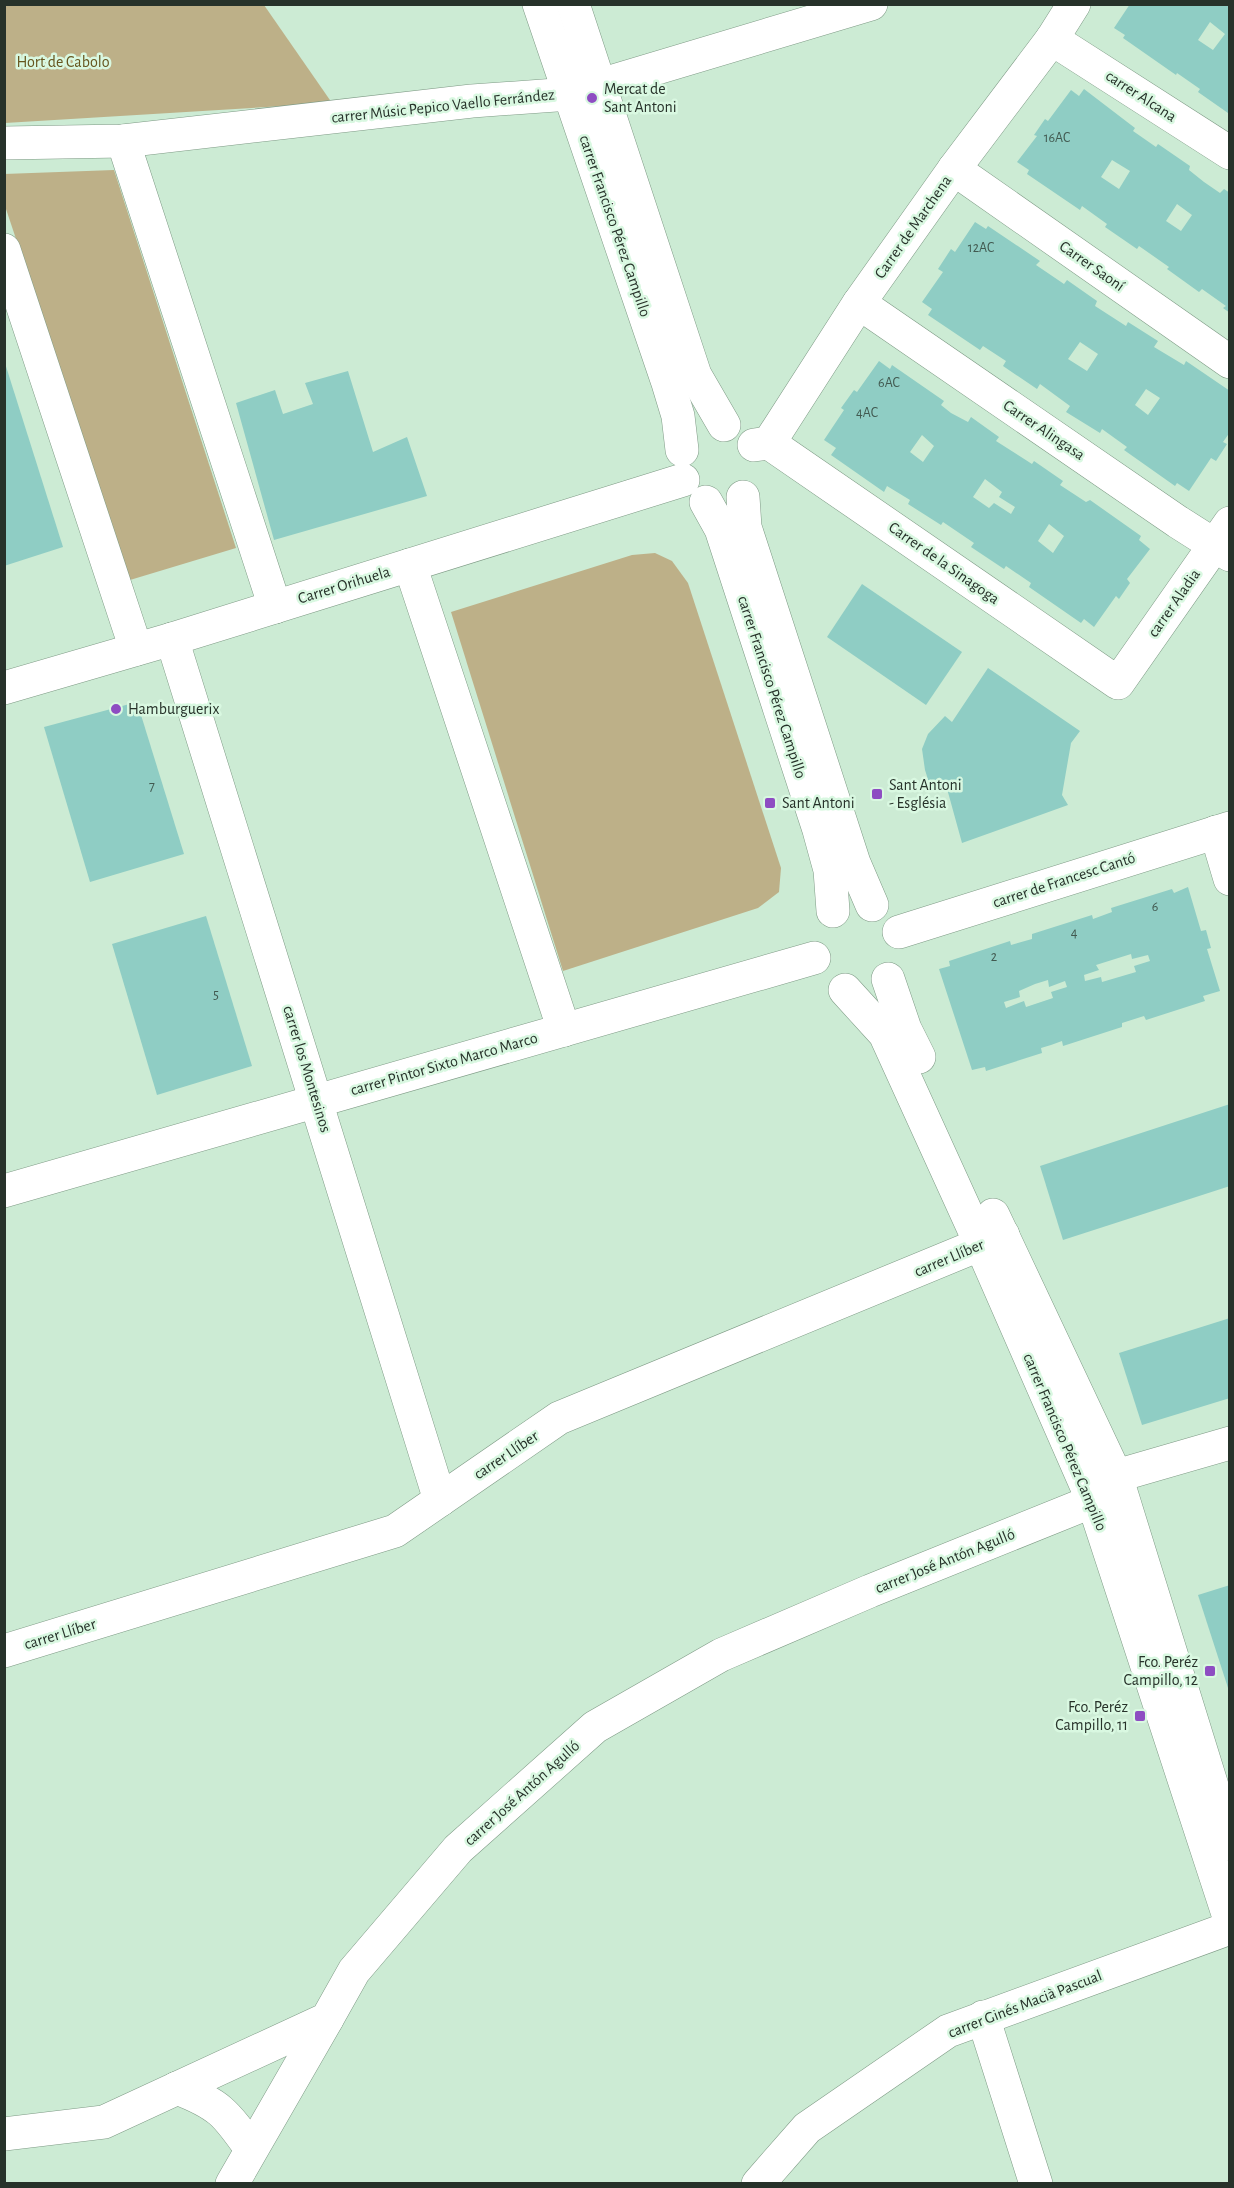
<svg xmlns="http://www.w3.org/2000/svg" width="1234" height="2188" viewBox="0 0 1234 2188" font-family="'Alegreya Sans',sans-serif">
<rect width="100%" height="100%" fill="#ccebd4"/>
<g fill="#bdb088">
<polygon points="5,5 264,5 332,103 5,123"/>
<polygon points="114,170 236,548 130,580 5,206 4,174"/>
<polygon points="655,553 672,561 688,583 781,868 779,892 758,908 563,971 451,612 632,555"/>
</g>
<g fill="#8fcdc4" fill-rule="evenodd">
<path d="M1130 4H1230V112L1228 113 1198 92 1200 89 1177 73 1176 75 1123 38 1125 35 1114 28ZM1210 22 1225 34 1213 50 1198 40Z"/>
<path d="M1084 89 1135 128 1133 131 1156 147 1158 144 1190 166 1189 170 1204 182 1220 193 1224 189 1230 193V313L1223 308 1226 306 1202 289 1199 292 1167 269 1169 267 1139 246 1137 249 1105 227 1107 224 1082 206 1080 210 1027 174 1029 170 1017 162 1037 136 1034 135 1045 119 1048 121 1071 90 1079 96ZM1112 160 1130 171 1119 189 1101 177ZM1177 204 1192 215 1181 231 1166 221Z"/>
<path d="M975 222 986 229 988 226 1040 261 1036 265 1064 284 1067 280 1097 301 1095 306 1126 326 1128 322 1158 341 1154 347 1184 365 1186 361 1230 391V432L1223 442 1227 444 1216 461 1211 458 1189 491 1177 483 1175 486 1124 450 1127 447 1102 429 1100 433 1066 412 1070 406 1040 384 1037 389 1003 366 1006 361 983 346 980 350 928 315 932 309 922 302 943 272 938 269 951 249 955 252ZM1080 342 1098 354 1087 371 1068 359ZM1146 389 1160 398 1148 415 1135 405Z"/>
<polygon points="4,360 63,547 4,566"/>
<path d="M879 361 890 369 892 365 944 401 941 405 951 413 968 422 971 417 999 437 996 441 1032 464 1034 461 1063 481 1060 485 1086 502 1090 500 1141 536 1139 540 1150 549 1127 579 1130 583 1119 599 1116 596 1094 627 1084 619 1081 623 1029 587 1031 583 1006 566 1004 569 971 547 974 543 943 522 941 525 908 504 910 500 887 486 884 492 831 455 836 448 824 440 844 410 841 408 854 390 857 392ZM922 435 934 446 923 462 910 452ZM985 479 1002 492 999 497 1015 507 1011 514 994 503 989 508 973 497ZM1049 524 1064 536 1053 553 1038 541Z"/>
<polygon points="348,371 373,452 407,437 427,496 274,540 236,403 275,390 283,414 313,404 305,383"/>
<polygon points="862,584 962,652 926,705 827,637"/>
<polygon points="988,668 1080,731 1071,743 1062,795 1068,805 962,843 946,785 931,789 925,770 922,749 928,734 945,716 952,722"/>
<polygon points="137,702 184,854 90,882 44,727"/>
<path d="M1188 887 1201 931 1206 930 1211 948 1207 949 1220 991 1203 996 1205 1001 1146 1020 1144 1016 1122 1023V1027L1063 1046 1062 1041 1051 1045 1041 1048 1042 1053 986 1071 985 1067 972 1070 939 969 950 966 949 961 1010 941 1011 945 1032 939V934L1092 915 1093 919 1112 912 1111 908 1172 889 1174 893ZM1131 954 1132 959 1148 955 1150 961 1134 966 1136 972 1102 982 1101 977 1085 981 1084 975 1099 970 1096 965ZM1048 980 1049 987 1065 981 1067 987 1051 992 1053 998 1026 1007 1024 1001 1006 1008 1004 1002 1020 997 1019 991 1035 984Z"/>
<polygon points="206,916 252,1066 157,1095 112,944"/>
<polygon points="1230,1104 1230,1186 1063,1240 1040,1166"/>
<polygon points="1230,1318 1230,1398 1142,1425 1119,1353"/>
<polygon points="1230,1585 1230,1691 1229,1691 1198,1595"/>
</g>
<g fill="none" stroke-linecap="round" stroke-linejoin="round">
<g stroke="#7e9a85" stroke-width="34">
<g id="street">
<polyline points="539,4 668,383 678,416 682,450"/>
<polyline points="573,4 695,375 724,425"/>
<polyline points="1052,39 1230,153"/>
<polyline points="123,141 275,607"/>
<polyline points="4,143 123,141 472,101 570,94 871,4"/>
<polyline points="954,169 1230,362"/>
<polyline points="4,250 136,649"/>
<polyline points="859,303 1178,522 1230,555"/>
<polyline points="769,443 1118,683 1230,523"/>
<polyline points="754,445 769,443 859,303 954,169 1052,39 1074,4"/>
<polyline points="743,497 745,527 854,863 872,905"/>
<polyline points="706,502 721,529 819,830 830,870 833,911"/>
<polyline points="410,565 564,1030"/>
<polyline points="172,639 440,1500"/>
<polyline points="4,688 172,639 683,480"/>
<polyline points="1216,832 1230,879"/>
<polyline points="899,932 1230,828"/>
<polyline points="888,979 905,1029 919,1057"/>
<polyline points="845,990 885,1034 981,1245 1093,1501 1230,1920"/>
<polyline points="4,1191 814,958"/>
<polyline points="993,1215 1116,1476 1230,1844"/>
<polyline points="4,1651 395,1531 559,1418 1003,1235"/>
<polyline points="983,2017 1036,2184"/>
<path d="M177 2088C219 2104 226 2113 251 2149"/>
<polyline points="4,2134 104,2122 327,2019 354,1971 458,1849 595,1727 721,1655 870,1591 1093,1501 1116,1476 1230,1443"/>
<polyline points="232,2184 327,2019"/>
<polyline points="758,2184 807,2128 948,2031 1230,1928"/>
</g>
</g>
<use href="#street" stroke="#fff" stroke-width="33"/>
</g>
<g fill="#8e4dc2" stroke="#d9f8e1" stroke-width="2">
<circle cx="592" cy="98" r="6"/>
<circle cx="116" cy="709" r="6"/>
<rect x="871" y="788" width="12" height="12" rx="3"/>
<rect x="764" y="797" width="12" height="12" rx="3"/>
<rect x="1204" y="1665" width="12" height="12" rx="3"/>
<rect x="1134" y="1710" width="12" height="12" rx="3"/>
</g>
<g text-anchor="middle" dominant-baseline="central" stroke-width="5" stroke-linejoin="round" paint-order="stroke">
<g font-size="14" fill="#415950">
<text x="1057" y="138">16AC</text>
<text x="981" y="248">12AC</text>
<text x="889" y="383">6AC</text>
<text x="867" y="413">4AC</text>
<text x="152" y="786">7</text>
<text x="1155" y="907">6</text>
<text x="1074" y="933">4</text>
<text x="994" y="957">2</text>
<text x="216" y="995">5</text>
</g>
<g font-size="16" fill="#66551e" stroke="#d9f8e1">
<text x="63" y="62">Hort de Cabolo</text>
</g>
<g font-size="16" fill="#27322a" stroke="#d9f8e1" text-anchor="start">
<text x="604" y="89">Mercat de<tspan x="604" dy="18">Sant Antoni</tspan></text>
<text x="128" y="709">Hamburguerix</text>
<text x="889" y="785">Sant Antoni<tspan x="889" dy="18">- Església</tspan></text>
<text x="782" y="803">Sant Antoni</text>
<text x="1198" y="1662" text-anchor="end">Fco. Peréz<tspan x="1198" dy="18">Campillo, 12</tspan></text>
<text x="1128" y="1707" text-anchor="end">Fco. Peréz<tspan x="1128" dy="18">Campillo, 11</tspan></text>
</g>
<g font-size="16" fill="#27322a" stroke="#d9f8e1">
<text transform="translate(1141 96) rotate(33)">carrer Alcana</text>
<text transform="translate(443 106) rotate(-6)">carrer Músic Pepico Vaello Ferrández</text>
<text transform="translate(615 226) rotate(71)">carrer Francisco Pérez Campillo</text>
<text transform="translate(913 227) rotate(-55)">Carrer de Marchena</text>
<text transform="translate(1092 266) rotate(35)">Carrer Saoní</text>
<text transform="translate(1044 430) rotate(34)">Carrer Alingasa</text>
<text transform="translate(944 563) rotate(35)">Carrer de la Sinagoga</text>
<text transform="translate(344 585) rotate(-17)">Carrer Orihuela</text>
<text transform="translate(1174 603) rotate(-55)">carrer Aladia</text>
<text transform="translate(772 687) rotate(72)">carrer Francisco Pérez Campillo</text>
<text transform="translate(1064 880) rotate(-18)">carrer de Francesc Cantó</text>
<text transform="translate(444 1064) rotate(-16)">carrer Pintor Sixto Marco Marco</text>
<text transform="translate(307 1069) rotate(73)">carrer los Montesinos</text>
<text transform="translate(949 1258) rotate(-23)">carrer Llíber</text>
<text transform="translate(1065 1442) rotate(67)">carrer Francisco Pérez Campillo</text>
<text transform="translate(506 1455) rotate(-34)">carrer Llíber</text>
<text transform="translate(945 1561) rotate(-22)">carrer José Antón Agulló</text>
<text transform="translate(60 1634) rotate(-17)">carrer Llíber</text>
<text transform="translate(522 1793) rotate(-42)">carrer José Antón Agulló</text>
<text transform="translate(1025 2004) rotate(-21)">carrer Ginés Macià Pascual</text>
</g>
</g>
<rect width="1234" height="2188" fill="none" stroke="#27322a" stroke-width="12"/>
</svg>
